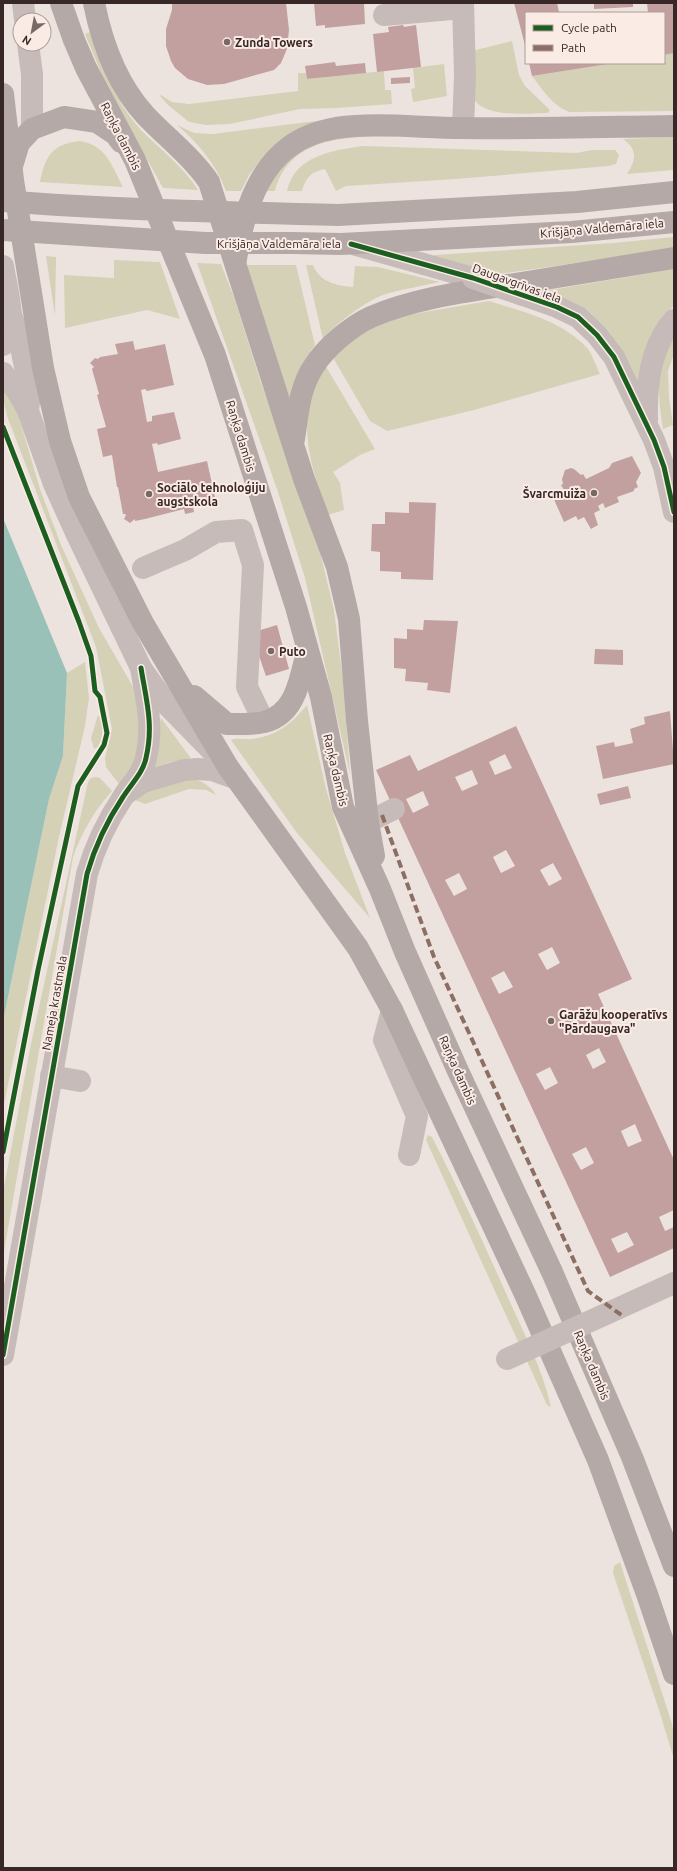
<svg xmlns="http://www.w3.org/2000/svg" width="677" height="1871" viewBox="0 0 677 1871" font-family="Ubuntu,sans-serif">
<rect width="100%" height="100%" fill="#ede3de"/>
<g fill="#d4d1b7">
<path d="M90 32C103 70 118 108 147 136 165 153 184 168 198 190L163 188 107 87 85 34Z"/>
<path d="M512 41 519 75 525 86 550 110 548 113C530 113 482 119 473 97 470 90 472 60 472 51Z"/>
<path d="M674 53V111L569 112C553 106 542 89 532 76L614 63H664V55Z"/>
<polygon points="444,64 447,96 413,102 411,89 415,88 413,68"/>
<polygon points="384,71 385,90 391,90 392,104 337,108 300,109 230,124 206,125 189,122 168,105 160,96 161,95 172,102 189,104 298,91 298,73 306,73 307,79"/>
<path d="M324 120 262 159 249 175 241 191H226C216 164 198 143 177 125L194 133 213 134Z"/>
<path d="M338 135H397L395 137C349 136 289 136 275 191H262L271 176 302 150Z"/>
<path d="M674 137V170L627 174C637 159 637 149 623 139Z"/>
<path d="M80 141C106 145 112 166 123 187L40 182C45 156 52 144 80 141Z"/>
<path d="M363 146 576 153 592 150H615L619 155 616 164 609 166 456 179 346 186 336 191 325 169C311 172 306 177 302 191H287C294 156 333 150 363 146Z"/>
<polygon points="674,237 674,249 492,275 435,258 434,255 613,243"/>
<polygon points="46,256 56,257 55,316"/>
<polygon points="114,260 160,262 180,319 147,310 65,328 64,275 114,278"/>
<polygon points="197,263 221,264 235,300 261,383 314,527 334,610 343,681 350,774 305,578 277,489"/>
<polygon points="247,265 296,265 315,345 306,358 290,402"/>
<path d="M306 265H313C319 282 338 286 353 287L355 266 378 267 440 282C422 286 403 289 386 294 367 300 335 324 323 339Z"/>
<polygon points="674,269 674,305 669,311 639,382 545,291"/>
<path d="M489 301C524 312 563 321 588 349 593 356 596 366 600 374L474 410 387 431 370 421 332 356 351 336 395 317Z"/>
<path d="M674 337V354L668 371 669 397 673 425 663 429C658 396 654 367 674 337Z"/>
<path d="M325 365 375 449 360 455 333 472 340 483 344 510 328 515C314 474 299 436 312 393 315 383 321 374 325 365Z"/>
<polygon points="3,382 15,404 40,489 61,545 99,628 136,692 140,705 138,751 133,763 119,784 106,767 105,758 112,729 96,647 7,416 3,398"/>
<polygon points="85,662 89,698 85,726 59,837 3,1109 3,1021 49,799 63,756 67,673"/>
<path d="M307 705 326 789 345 853 370 918 297 833 231 740C237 737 245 740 252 739 277 736 292 723 307 705Z"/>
<path d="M98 715C106 725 102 737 98 747L94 749 91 738Z"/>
<polygon points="161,718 190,757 190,759 170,762 152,768"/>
<path d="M96 777 100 778 112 791C94 811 82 832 73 857L3 1257V1192L31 1044 88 782 91 778Z"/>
<path d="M184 777C198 780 208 782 216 795L206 790 189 789 145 804 135 800 149 790Z"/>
<path d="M428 1135 432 1137C458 1188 482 1239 505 1291 522 1329 542 1367 551 1407L547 1405 426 1140Z"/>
<polygon points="620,1562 672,1724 674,1734 674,1759 658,1707 613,1573 614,1566"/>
</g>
<polygon fill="#99c1b7" points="3,518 67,673 63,756 49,799 3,1021"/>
<g fill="#c2a09f" fill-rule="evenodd">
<polygon points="172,3 286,3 289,30 287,49 281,63 274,70 224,84 207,85 188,79 175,68 171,61 166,46 166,29 172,10"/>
<polygon points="314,3 364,3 365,24 325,28 325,25 316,26"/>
<polygon points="514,3 557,3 559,12 526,13 526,49"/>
<polygon points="594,3 633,3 633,7 594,9"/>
<polygon points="647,3 674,3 674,53 664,55 664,13 648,13"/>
<polygon points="403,25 404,27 416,25 421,67 377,72 373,34 389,32 388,27"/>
<polygon points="335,62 336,66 365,63 366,73 307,79 305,66"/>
<polygon points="529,63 608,63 608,64 532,76"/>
<polygon points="410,77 410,83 391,84 391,78"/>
<polygon points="133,341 135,350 165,344 174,385 147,391 145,389 141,390 147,422 152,421 152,416 174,412 181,439 158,445 157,443 152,444 158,472 207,461 216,502 193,507 194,512 185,514 184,509 145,519 135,521 135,519 130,523 124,519 126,515 125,514 123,514 118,487 117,487 112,455 103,457 97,429 106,427 97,395 99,394 92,369 94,367 90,363 95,358 98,359 100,357 118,354 115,344"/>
<polygon points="632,456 641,473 636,482 638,487 634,489 634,491 617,497 619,502 605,508 603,503 598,506 600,510 594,513 598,525 591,529 584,517 578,520 576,516 564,522 552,495 564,490 561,485 563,484 562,479 565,470 571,468 574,469 581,475 583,474 586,479 609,468 612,463"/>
<polygon points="409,502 436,503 433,580 401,579 401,572 380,571 380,552 371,551 372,524 385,524 385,512 409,513"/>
<polygon points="424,620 458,621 450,693 427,690 428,683 405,681 406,669 394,668 394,638 407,639 407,629 423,630"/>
<polygon points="277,625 289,669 266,676 251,633"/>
<polygon points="595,649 623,650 623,665 594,664"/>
<polygon points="670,711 674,764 603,779 596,746 614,742 615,747 633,743 630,729 645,724 644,717"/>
<path d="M516 726 632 979 598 994 674 1160V1210L659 1217 665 1231 674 1227V1248L610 1277 376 770 410 755 418 771ZM505 754 512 768 495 775 489 762ZM472 770 478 784 462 791 455 777ZM423 791 429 805 413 813 406 799ZM506 850 515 866 501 873 493 857ZM553 863 562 879 549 886 540 870ZM459 873 467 889 454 896 445 880ZM552 947 560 963 547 970 538 954ZM504 971 513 987 499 994 491 978ZM599 1048 606 1062 593 1069 586 1055ZM550 1067 558 1083 545 1090 536 1074ZM635 1124 642 1141 628 1147 621 1131ZM586 1147 594 1163 581 1170 572 1154ZM627 1232 634 1245 618 1253 611 1239Z"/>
<polygon points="628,786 631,798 600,805 597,794"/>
</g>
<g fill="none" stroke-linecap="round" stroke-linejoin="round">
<g stroke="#c6bbb8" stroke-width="22">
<polyline points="23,3 25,20"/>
<polyline points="463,3 465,75 463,128"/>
<polyline points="384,15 463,8"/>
<polyline points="28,44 32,74 32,129"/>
<polyline points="356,245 473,278"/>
<path d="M3 266C7 291 18 322 3 345"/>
<polyline points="523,295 557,307 578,317 597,335 614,357 654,440 664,467 674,512"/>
<polyline points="11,314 19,337 30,392 28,411 54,484 77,535 141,668 168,706 218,757"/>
<polyline points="3,373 17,391 28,410"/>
<path d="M647 420C646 386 650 346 674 320"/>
<polyline points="143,568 185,550 216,532 242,530 253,565 247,687 264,722"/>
<polyline points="127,793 143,782 184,770 198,769 212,770 237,779"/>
<polyline points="368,822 394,809"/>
<polyline points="392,1010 384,1040 417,1116 409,1155"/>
<polyline points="51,1076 80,1081"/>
<path d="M3 1355 87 874C95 846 107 821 123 797 131 784 143 773 146 758 154 725 146 699 141 668"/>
</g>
<g stroke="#b5a9a7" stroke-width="22">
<polyline points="61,3 74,40 86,68 135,160 215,355 296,607 321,697 343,807 380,889 405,952 458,1071 552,1272 632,1457 674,1566"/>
<path d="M94 3C102 43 118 86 146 116 167 138 192 157 209 182L304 479 337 567 349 619 357 721 368 822 374 856"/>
<polyline points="3,94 13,180 43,368 60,441 79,497 143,623 228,767 358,948 392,1010 525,1294 598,1460 647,1594 674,1674"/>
<polyline points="12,166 19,143 32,129 64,117 97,122 115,134 121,142"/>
<polyline points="338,215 577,202 674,192"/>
<polyline points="292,243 341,244 572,232 674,222"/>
<path d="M236 259C243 219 254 173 289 147 302 137 319 131 336 128 377 122 421 128 462 128 533 129 604 127 674 126"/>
<path d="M294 439C298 414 299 388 314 366 325 348 351 326 371 317 417 297 472 291 521 283 572 275 623 266 674 258"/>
<path d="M194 696 227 724C239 724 253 725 264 722 296 714 300 679 307 652"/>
</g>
<g stroke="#c6bbb8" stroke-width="22">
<polyline points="473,278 523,295"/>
<polyline points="507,1359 674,1283"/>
</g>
<g stroke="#b5a9a7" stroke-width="22">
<path d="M3 201C115 210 226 212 338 215"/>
<polyline points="3,230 205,243 292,243"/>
</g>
<polyline stroke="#8d6e63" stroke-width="4" stroke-dasharray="8 4" stroke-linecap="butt" points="382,815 434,957 588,1291 624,1317"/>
<g stroke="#fbebe5" stroke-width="8">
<g id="cycleway">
<polyline points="351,244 473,278 557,307 578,317 597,335 614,357 654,440 664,467 674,512"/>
<polyline points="3,427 79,622 91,656 95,691 100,697 107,733 104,745 78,786 38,970 3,1152"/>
<path d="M3 1355 87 874C95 846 107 821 123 797 131 784 143 773 146 758 154 725 146 699 141 668"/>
</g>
</g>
<use href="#cycleway" stroke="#1b5e20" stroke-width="5"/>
</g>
<g fill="#776966" stroke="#fbebe5" stroke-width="1.5">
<circle cx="227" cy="42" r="4"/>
<circle cx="594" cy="493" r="4"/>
<circle cx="149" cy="494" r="4"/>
<circle cx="271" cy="651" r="4"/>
<circle cx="551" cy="1021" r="4"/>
</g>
<g text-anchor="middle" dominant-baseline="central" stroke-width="4" stroke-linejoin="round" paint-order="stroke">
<g font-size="12" font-weight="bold" fill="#372726" stroke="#fbebe5" text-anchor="start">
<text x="235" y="42">Zunda Towers</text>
<text x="157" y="487">Sociālo tehnoloģiju<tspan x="157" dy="14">augstskola</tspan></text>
<text x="586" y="493" text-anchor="end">Švarcmuiža</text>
<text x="279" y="651">Puto</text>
<text x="559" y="1014">Garāžu kooperatīvs<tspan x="559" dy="14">"Pārdaugava"</tspan></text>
</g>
<g font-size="12" fill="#372726" stroke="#fbebe5">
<text transform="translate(121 136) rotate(63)">Raņķa dambis</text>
<text transform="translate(602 228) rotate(-5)">Krišjāņa Valdemāra iela</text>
<text x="279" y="243">Krišjāņa Valdemāra iela</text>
<text transform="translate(517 283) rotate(20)">Daugavgrīvas iela</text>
<text transform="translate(241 436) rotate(73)">Raņķa dambis</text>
<text transform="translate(336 770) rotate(77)">Raņķa dambis</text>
<text transform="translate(54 1003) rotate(-80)">Nameja krastmala</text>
<text transform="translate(458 1070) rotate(66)">Raņķa dambis</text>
<text transform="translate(592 1365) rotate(67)">Raņķa dambis</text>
</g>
</g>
<rect width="677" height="1871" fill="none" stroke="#372726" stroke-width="8"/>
<rect x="525" y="12" width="140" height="52" fill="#fbebe5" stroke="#ad9d99"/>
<rect x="533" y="25" width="20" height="6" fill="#1b5e20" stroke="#ad9d99"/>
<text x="561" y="32" font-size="12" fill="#372726">Cycle path</text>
<rect x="533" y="45" width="20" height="6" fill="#8d6e63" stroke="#ad9d99"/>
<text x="561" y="52" font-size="12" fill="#372726">Path</text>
<g transform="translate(32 32) rotate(212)"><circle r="19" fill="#fbebe5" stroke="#ad9d99"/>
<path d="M0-3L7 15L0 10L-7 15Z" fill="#776966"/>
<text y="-6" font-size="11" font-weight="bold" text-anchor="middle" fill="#372726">N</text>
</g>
</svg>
